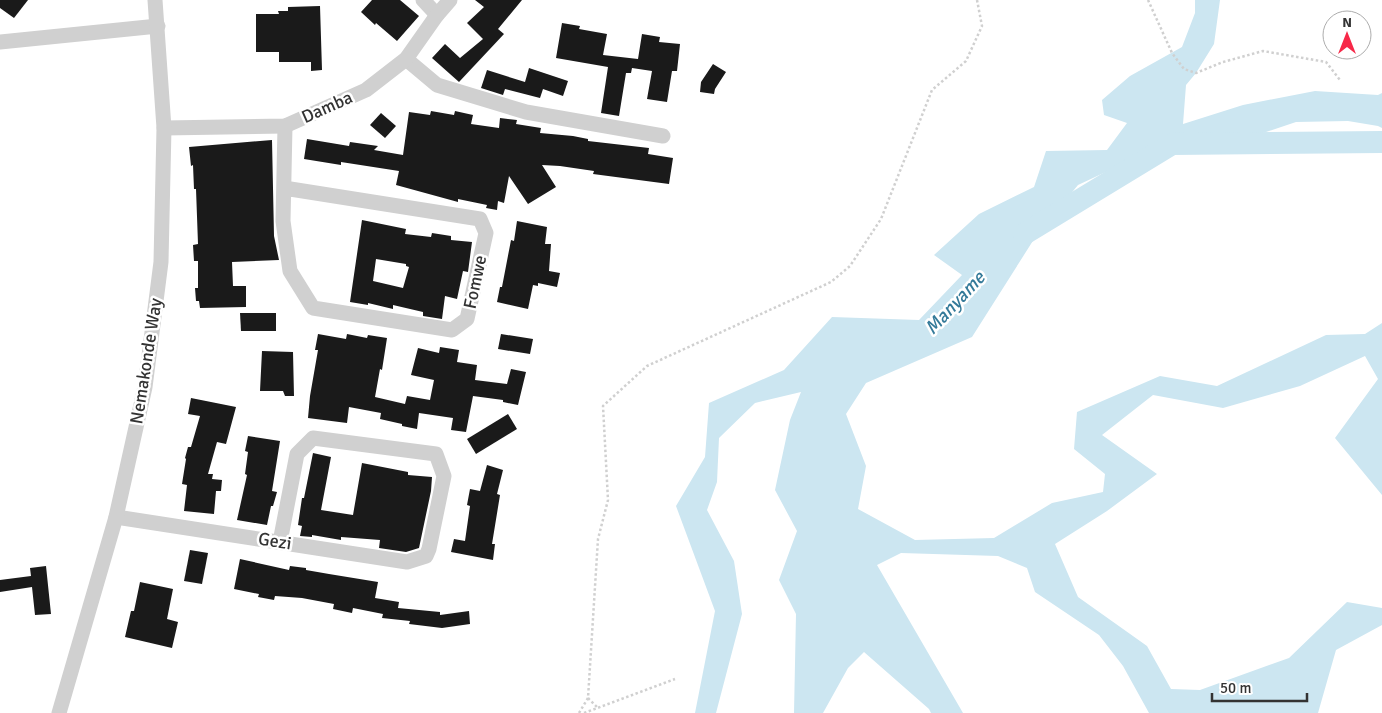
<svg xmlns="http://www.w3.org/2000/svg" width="1382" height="713" viewBox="0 0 1382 713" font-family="Signika,sans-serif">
<rect width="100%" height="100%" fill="#fff"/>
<polygon fill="#cce6f1" points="1195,0 1220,0 1214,44 1196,73 1186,85 1183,124 1243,105 1315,91 1378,95 1382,93 1382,128 1378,126 1348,121 1296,122 1215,149 1174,140 1078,185 1036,236 972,337 866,383 846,414 866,466 858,509 915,540 994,538 1052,503 1103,492 1105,474 1074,449 1077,412 1160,376 1217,386 1326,335 1365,334 1382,323 1382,495 1335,438 1378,379 1365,356 1300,386 1223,408 1153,395 1102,435 1157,474 1107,511 1055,544 1078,597 1147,646 1171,689 1200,690 1289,658 1347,602 1382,608 1382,625 1336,650 1318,713 1149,713 1123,666 1099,635 1035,592 1027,568 998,556 901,553 877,565 963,713 931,713 929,709 864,652 848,668 823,713 794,713 796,614 779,580 797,531 775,490 790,420 801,392 755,403 719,438 717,482 707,510 734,561 742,614 716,713 695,713 715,611 676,506 705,457 709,403 784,370 832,317 919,320 962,275 934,255 979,214 1034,187 1046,151 1107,150 1127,123 1104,115 1102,100 1130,76 1182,47 1195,13"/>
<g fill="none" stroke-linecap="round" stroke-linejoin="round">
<polyline stroke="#cce6f1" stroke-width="22" points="1024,234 1172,144 1382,142"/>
</g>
<g fill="#1a1a1a" fill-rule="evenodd">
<polygon points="0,0 28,0 14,18 0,8"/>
<polygon points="372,0 400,0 419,16 397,41 376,23 375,25 361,12"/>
<polygon points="475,0 522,0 498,29 504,34 459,82 432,58 445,44 460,58 483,39 467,23 484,7"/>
<polygon points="320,6 322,70 311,71 311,62 279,62 279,52 256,52 256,14 279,14 278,11 288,11 288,7"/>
<polygon points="562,23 580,26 579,29 607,34 603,55 638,59 642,34 660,37 659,42 680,44 677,71 672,71 667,102 647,99 652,71 632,68 631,73 626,73 619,116 601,113 608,67 556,58"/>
<polygon points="713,64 726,72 715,89 714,94 700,92 701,82"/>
<polygon points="529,68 568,81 563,96 543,89 540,98 505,89 503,95 481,88 487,70 525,82"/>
<polygon points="431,111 454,115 455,111 473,115 471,124 499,128 500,118 517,120 516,124 541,128 540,133 573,136 588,139 588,141 649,148 648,154 673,158 669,184 593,174 594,171 560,166 542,165 556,187 528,204 509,176 504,203 498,201 497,210 486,208 487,205 458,199 458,202 396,185 399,171 341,162 341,165 304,159 307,139 349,146 350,142 378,146 374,150 403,155 409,112 430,115"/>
<polygon points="381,113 396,126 385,138 370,125"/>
<polygon points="272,140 274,236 279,260 232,262 233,286 246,286 246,307 200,308 199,301 196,301 195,288 198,288 198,261 194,261 193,245 198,244 196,189 194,189 193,165 191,166 189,147"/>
<path d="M362 220 406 229 405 234 431 237 432 233 451 236V240L472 242 468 272 463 271 457 299 445 296 442 319 423 316V312L393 305V309L368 303V305L350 302ZM376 259 406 264V266L409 267 403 288 373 281Z"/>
<polygon points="517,221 547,227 545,244 551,244 549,271 560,273 557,287 538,283 538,286 533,285 528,309 497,302 500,287 502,287 511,240 514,241"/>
<polygon points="240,313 276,313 276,331 241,331"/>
<polygon points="318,334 346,339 347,334 367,338 368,335 387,338 382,370 380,369 375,397 405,404 407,396 430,400 434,380 411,375 418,348 439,353 440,347 459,350 457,362 477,365 475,380 507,384 511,369 526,372 518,405 503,402 503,400 473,396 466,432 451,430 453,418 419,413 417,429 402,426 402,424 380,419 381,413 349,407 347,423 308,418 310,396 318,350 315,350"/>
<polygon points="501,334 533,339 530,354 498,349"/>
<polygon points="262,351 293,352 294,396 285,396 283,391 260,391"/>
<polygon points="191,398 236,407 226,444 217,442 208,474 213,474 212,479 222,480 221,491 216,491 214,514 184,511 187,485 182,484 186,459 185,458 188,447 191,447 200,416 188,414"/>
<polygon points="508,414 517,429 476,454 467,439"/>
<polygon points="248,436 280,441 272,491 277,492 273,506 271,506 267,525 237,520 247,475 245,474 248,452 245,451"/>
<polygon points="313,453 331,457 321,510 353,515 362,463 408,472 408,475 432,477 431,491 419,548 406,552 379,548 380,540 341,537 341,540 312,535 312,537 300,536 302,526 298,525 302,498 304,498"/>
<polygon points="487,465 503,470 497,494 500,495 492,544 495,544 493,560 451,552 454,539 465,541 470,506 467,505 470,489 480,491"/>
<polygon points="190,550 208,553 202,584 184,581"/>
<polygon points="240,559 289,570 290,566 306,568 306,570 329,574 378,582 375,598 399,602 398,608 440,612 440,615 469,611 470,624 442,628 409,624 410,621 382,618 383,614 353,608 352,613 333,609 334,604 302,598 275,596 274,600 258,597 259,594 234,589"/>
<polygon points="46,566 51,614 35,615 32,587 0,592 0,580 31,576 30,568"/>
<polygon points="140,582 173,589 167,619 178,622 172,648 125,637 131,611 134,611"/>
</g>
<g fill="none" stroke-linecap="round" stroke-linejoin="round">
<g stroke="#d0d0d0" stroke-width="2.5" stroke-dasharray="2.5 2.5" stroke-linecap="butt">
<polyline points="1148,0 1172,53 1184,69 1196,73 1223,62 1263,51 1326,62 1340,80"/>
<polyline points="588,698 598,708"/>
<polyline points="579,713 588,698 598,539 608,500 603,406 647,366 831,282 850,266 881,219 932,90 966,61 982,26 977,0"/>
<polyline points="584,713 675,679"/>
</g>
<g stroke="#d0d0d0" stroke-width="15">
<polyline points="423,0 437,15"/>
<polyline points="0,42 158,26"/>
<polyline points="406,59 437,85 526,112 663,136"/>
<polyline points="164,128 285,126 366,90 406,59 437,15 450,0"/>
<polyline points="284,188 480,219 486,233 467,319 452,330 313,308 290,271 283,221 285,126"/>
<polyline points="116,517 407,562 426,556 429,549 444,476 436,454 313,438 297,454 280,542"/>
<polyline points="59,713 116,517 145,387 161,262 164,128 155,0"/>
</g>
</g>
<g text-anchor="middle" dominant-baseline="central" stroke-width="5" stroke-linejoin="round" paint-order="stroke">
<g font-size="18" fill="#333" stroke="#fff">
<text transform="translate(327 107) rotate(-24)">Damba</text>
<text transform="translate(475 282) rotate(-78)">Fomwe</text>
<text transform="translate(146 361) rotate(-81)">Nemakonde Way</text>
<text transform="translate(275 541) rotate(9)">Gezi</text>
</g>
<g font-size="19" font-style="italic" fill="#347a99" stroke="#fff">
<text transform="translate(955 303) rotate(-47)">Manyame</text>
</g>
</g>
<g transform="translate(1347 35)"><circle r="24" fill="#ffffff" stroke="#adadad"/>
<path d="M0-4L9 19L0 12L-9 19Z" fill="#f72848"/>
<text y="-8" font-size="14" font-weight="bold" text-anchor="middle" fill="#333333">N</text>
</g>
<path d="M1212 693v8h95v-8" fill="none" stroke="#333333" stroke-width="2.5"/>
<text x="1220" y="693" font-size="15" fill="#333333" stroke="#ffffff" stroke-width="4" paint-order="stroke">50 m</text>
</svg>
